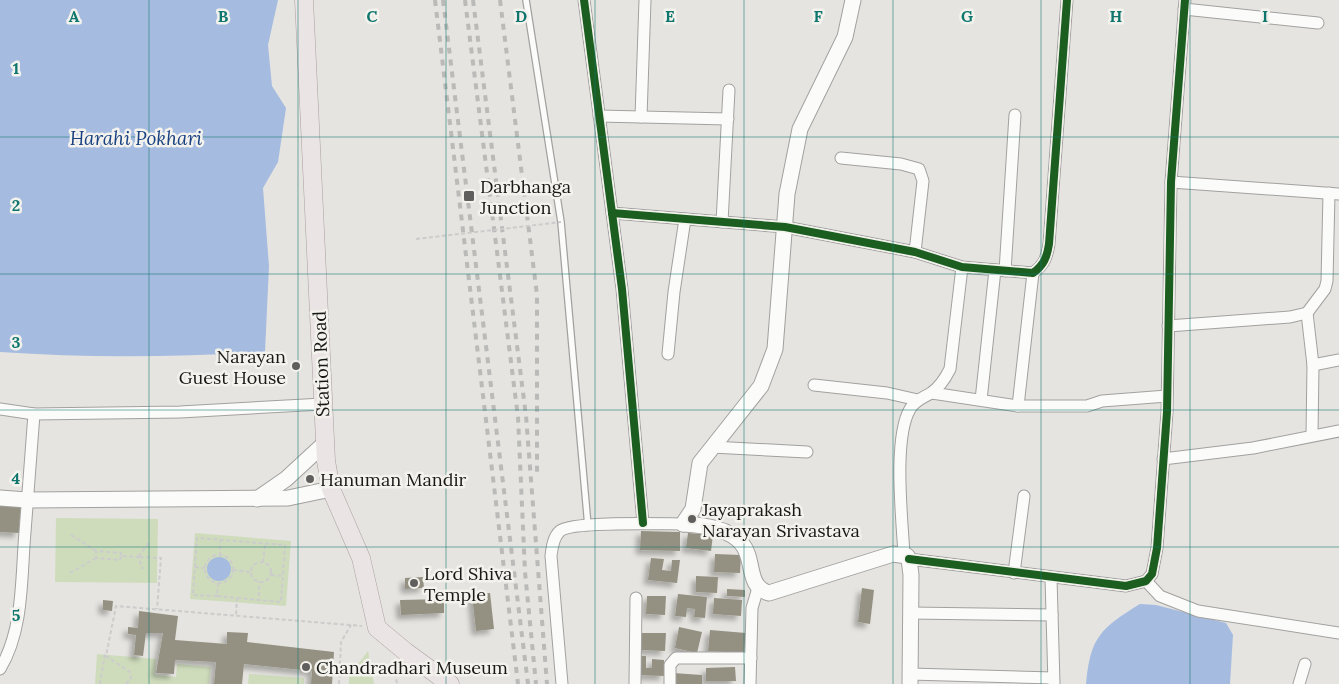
<svg xmlns="http://www.w3.org/2000/svg" width="1339" height="684" viewBox="0 0 1339 684" font-family="Lora,serif">
<defs>
<filter id="shadow"><feDropShadow dx="-4.5" dy="4.5" stdDeviation="2.5" flood-color="#0004"/></filter>
</defs>
<rect width="100%" height="100%" fill="#e5e4e0"/>
<g fill="#cedcbc">
<polygon points="56,518 158,519 157,583 55,582"/>
<polygon points="195,533 291,541 286,606 190,599"/>
<polygon points="368,651 374,684 349,684 349,676"/>
<polygon points="97,654 156,659 155,675 176,677 177,664 211,667 209,684 95,684"/>
<polygon points="249,674 304,678 304,684 248,684"/>
</g>
<g fill="#a5bbe0">
<path d="M0 0H278L268 45 272 86 286 108 278 162 263 188 269 266 265 352C176 357 88 358 0 352Z"/>
<circle cx="219" cy="569" r="12"/>
<path d="M1140 604 1156 605 1226 623 1233 635 1230 684H1086C1090 637 1101 628 1140 604Z"/>
</g>
<g fill="#959182" filter="url(#shadow)">
<polygon points="0,504 21,505 19,533 0,532"/>
<polygon points="641,531 680,532 680,551 640,550"/>
<polygon points="688,533 713,535 711,551 686,548"/>
<polygon points="715,554 741,555 740,573 714,572"/>
<polygon points="651,558 664,559 662,570 671,571 672,560 680,560 677,583 648,580"/>
<polygon points="696,576 718,577 717,593 696,592"/>
<polygon points="423,577 424,588 405,589 405,578"/>
<polygon points="862,588 874,590 870,624 858,622"/>
<polygon points="727,589 745,590 745,597 727,596"/>
<polygon points="490,593 494,629 476,631 472,595"/>
<polygon points="678,594 707,597 705,618 694,617 695,609 687,608 686,617 675,616"/>
<polygon points="647,596 666,596 665,615 646,614"/>
<polygon points="714,598 742,600 741,616 713,614"/>
<polygon points="444,599 444,613 401,615 400,600"/>
<polygon points="103,600 113,601 112,611 103,610"/>
<polygon points="139,611 178,616 175,640 227,644 227,632 248,633 247,642 334,652 332,684 311,684 312,671 244,664 242,684 214,684 216,662 175,660 174,674 156,673 163,633 146,633 143,656 134,655 136,635 128,634 128,627 138,628"/>
<polygon points="679,627 702,632 697,653 675,648"/>
<polygon points="710,630 746,633 744,653 708,651"/>
<polygon points="642,633 666,633 665,651 642,650"/>
<polygon points="639,656 646,656 646,668 652,668 652,659 664,660 664,676 638,675"/>
<polygon points="735,667 736,681 706,681 706,668"/>
<polygon points="673,673 702,675 702,684 672,684"/>
</g>
<g fill="none" stroke-linecap="round" stroke-linejoin="round">
<g stroke="#a2a19f" stroke-width="8">
<polyline id="lane" points="526,0 561,222 588,526"/>
</g>
<g stroke="#a2a19f" stroke-width="13">
<g id="street">
<polyline points="584,0 622,289 643,523"/>
<polyline points="1184,9 1318,23"/>
<polyline points="599,116 728,119"/>
<polyline points="641,117 645,0"/>
<polyline points="841,158 901,164 919,169 923,181 915,252"/>
<polyline points="1171,182 1339,194"/>
<path d="M612 213 785 227 915 252 962 267 1033 273C1044 265 1047 257 1049 244L1067 0"/>
<polyline points="722,222 729,90"/>
<polyline points="1005,271 1015,115"/>
<polyline points="1307,313 1313,365 1312,435"/>
<polyline points="1168,326 1290,317 1307,313 1325,289 1327,281 1329,193"/>
<polyline points="668,354 674,292 685,219"/>
<polyline points="1313,365 1339,360"/>
<polyline points="814,385 887,393 918,400"/>
<polyline points="932,393 1018,406 1087,406 1102,401 1167,396"/>
<polyline points="981,400 995,270"/>
<polyline points="1018,406 1033,273"/>
<polyline points="0,409 34,414 180,412 323,404"/>
<polyline points="712,447 807,452"/>
<polyline points="1163,459 1253,448 1339,431"/>
<path d="M904 554C902 519 893 438 910 409 915 400 923 398 931 393 940 387 945 379 950 369L962 267"/>
<polyline points="909,559 1126,586 1146,581 1152,574 1157,548 1167,412 1171,182 1185,0"/>
<polyline points="1014,573 1024,496"/>
<polyline points="1051,578 1054,684"/>
<polyline points="1146,581 1160,596 1198,611 1339,633"/>
<polyline points="910,613 1052,615"/>
<path d="M0 669C24 629 21 577 25 532 28 492 31 453 34 414"/>
<polyline points="910,674 1053,678"/>
<path d="M562 684 551 556C552 548 553 537 560 531 572 521 663 524 683 524"/>
<polyline points="635,684 636,598"/>
<polyline points="670,684 670,665 676,658 751,658"/>
<polyline points="750,684 752,608 758,588"/>
<polyline points="1299,684 1305,664"/>
</g>
</g>
<g stroke="#a2a19f" stroke-width="17">
<g id="secondary">
<polyline points="0,498 27,500 288,498 331,489"/>
<polyline points="257,499 286,479 325,443"/>
<polyline points="683,524 693,509 700,463 761,386 775,349 787,194 800,129 845,37 853,0"/>
<path d="M683 524C702 525 730 528 742 544 755 559 746 587 769 593L893 554 907 556 909 559 911 575 910 684"/>
</g>
</g>
<g stroke="#aa9f9f" stroke-width="19">
<polyline id="primary" points="304,0 326,461 331,489 361,558 377,628 406,652 450,684"/>
</g>
<g stroke="#ccc" stroke-width="2" stroke-dasharray="4 2.5" stroke-linecap="butt">
<polyline points="71,535 96,551"/>
<polyline points="149,543 138,557 161,558 157,609"/>
<circle cx="219" cy="569" r="14"/>
<polyline points="121,556 120,560 96,558 96,551 121,553 121,556 138,557 143,569"/>
<polyline points="220,556 220,541"/>
<polyline points="263,562 265,545"/>
<circle cx="261" cy="572" r="10"/>
<polyline points="195,567 205,568"/>
<polyline points="233,570 250,572"/>
<polyline points="70,573 96,558"/>
<polyline points="271,575 283,576"/>
<polyline points="218,583 217,596 237,598 236,615"/>
<polyline points="217,596 193,595 197,538 285,545 281,602 259,600"/>
<polyline points="237,598 259,600 259,582"/>
<polyline points="393,660 397,684"/>
<polyline points="100,684 105,654"/>
<polyline points="126,684 131,678 130,672 106,656 116,606 362,626"/>
<polyline points="339,684 341,642 351,625"/>
</g>
<use href="#lane" stroke="#fbfbfa" stroke-width="5.5"/>
<use href="#street" stroke="#fbfbfa" stroke-width="11"/>
<use href="#secondary" stroke="#fbfbfa" stroke-width="15"/>
<use href="#primary" stroke="#ebe4e5" stroke-width="18"/>
<g stroke="#babab9" stroke-width="4" stroke-dasharray="6 6" stroke-linecap="butt">
<polyline points="435,0 518,684"/>
<polyline points="443,0 528,684"/>
<polyline points="465,0 518,417 525,572 536,684"/>
<polyline points="473,0 526,416 547,684"/>
<polyline points="500,0 537,295 537,475"/>
</g>
<polyline stroke="#ccc" stroke-width="2" stroke-dasharray="4 2.5" stroke-linecap="butt" points="416,239 561,222"/>
<g stroke="#f3f2ed" stroke-width="11">
<g id="cycleway">
<polyline points="584,0 622,289 643,523"/>
<path d="M612 213 785 227 915 252 962 267 1033 273C1044 265 1047 257 1049 244L1067 0"/>
<polyline points="909,559 1126,586 1146,581 1152,574 1157,548 1167,412 1171,182 1185,0"/>
</g>
</g>
<use href="#cycleway" stroke="#1b5e20" stroke-width="8"/>
</g>
<path fill="none" stroke="#0f766e" stroke-width="1" stroke-opacity="0.55" d="M149 0V684M298 0V684M446 0V684M595 0V684M744 0V684M893 0V684M1041 0V684M1190 0V684M0 137H1339M0 274H1339M0 410H1339M0 547H1339"/>
<g fill="#605f5d" stroke="#f3f2ed" stroke-width="2">
<rect x="463" y="190" width="12" height="12" rx="2.5"/>
<circle cx="296" cy="366" r="5"/>
<circle cx="310" cy="479" r="5"/>
<circle cx="692" cy="519" r="5"/>
<circle cx="414" cy="583" r="5"/>
<circle cx="306" cy="667" r="5"/>
</g>
<g text-anchor="middle" dominant-baseline="central" stroke-width="5" stroke-linejoin="round" paint-order="stroke">
<g font-size="18" fill="#181816" stroke="#f3f2ed" text-anchor="start">
<text x="480" y="186">Darbhanga<tspan x="480" dy="21">Junction</tspan></text>
<text x="286" y="356" text-anchor="end">Narayan<tspan x="286" dy="21">Guest House</tspan></text>
<text x="320" y="479">Hanuman Mandir</text>
<text x="702" y="509">Jayaprakash<tspan x="702" dy="21">Narayan Srivastava</tspan></text>
<text x="424" y="573">Lord Shiva<tspan x="424" dy="21">Temple</tspan></text>
<text x="316" y="667">Chandradhari Museum</text>
</g>
<g font-size="18" fill="#181816" stroke="#f3f2ed">
<text transform="translate(321 364) rotate(-92)">Station Road</text>
</g>
<g font-size="19" font-style="italic" fill="#1a4282" stroke="#f3f2ed">
<text x="136" y="138">Harahi Pokhari</text>
</g>
</g>
<g font-size="16" text-anchor="middle" font-weight="bold" fill="#0f766e" stroke="#f3f2ed" stroke-width="5" stroke-linejoin="round" paint-order="stroke">
<text x="74" y="22">A</text>
<text x="223" y="22">B</text>
<text x="372" y="22">C</text>
<text x="521" y="22">D</text>
<text x="670" y="22">E</text>
<text x="818" y="22">F</text>
<text x="967" y="22">G</text>
<text x="1116" y="22">H</text>
<text x="1265" y="22">I</text>
<text x="16" y="74">1</text>
<text x="16" y="211">2</text>
<text x="16" y="348">3</text>
<text x="16" y="484">4</text>
<text x="16" y="621">5</text>
</g>
</svg>
